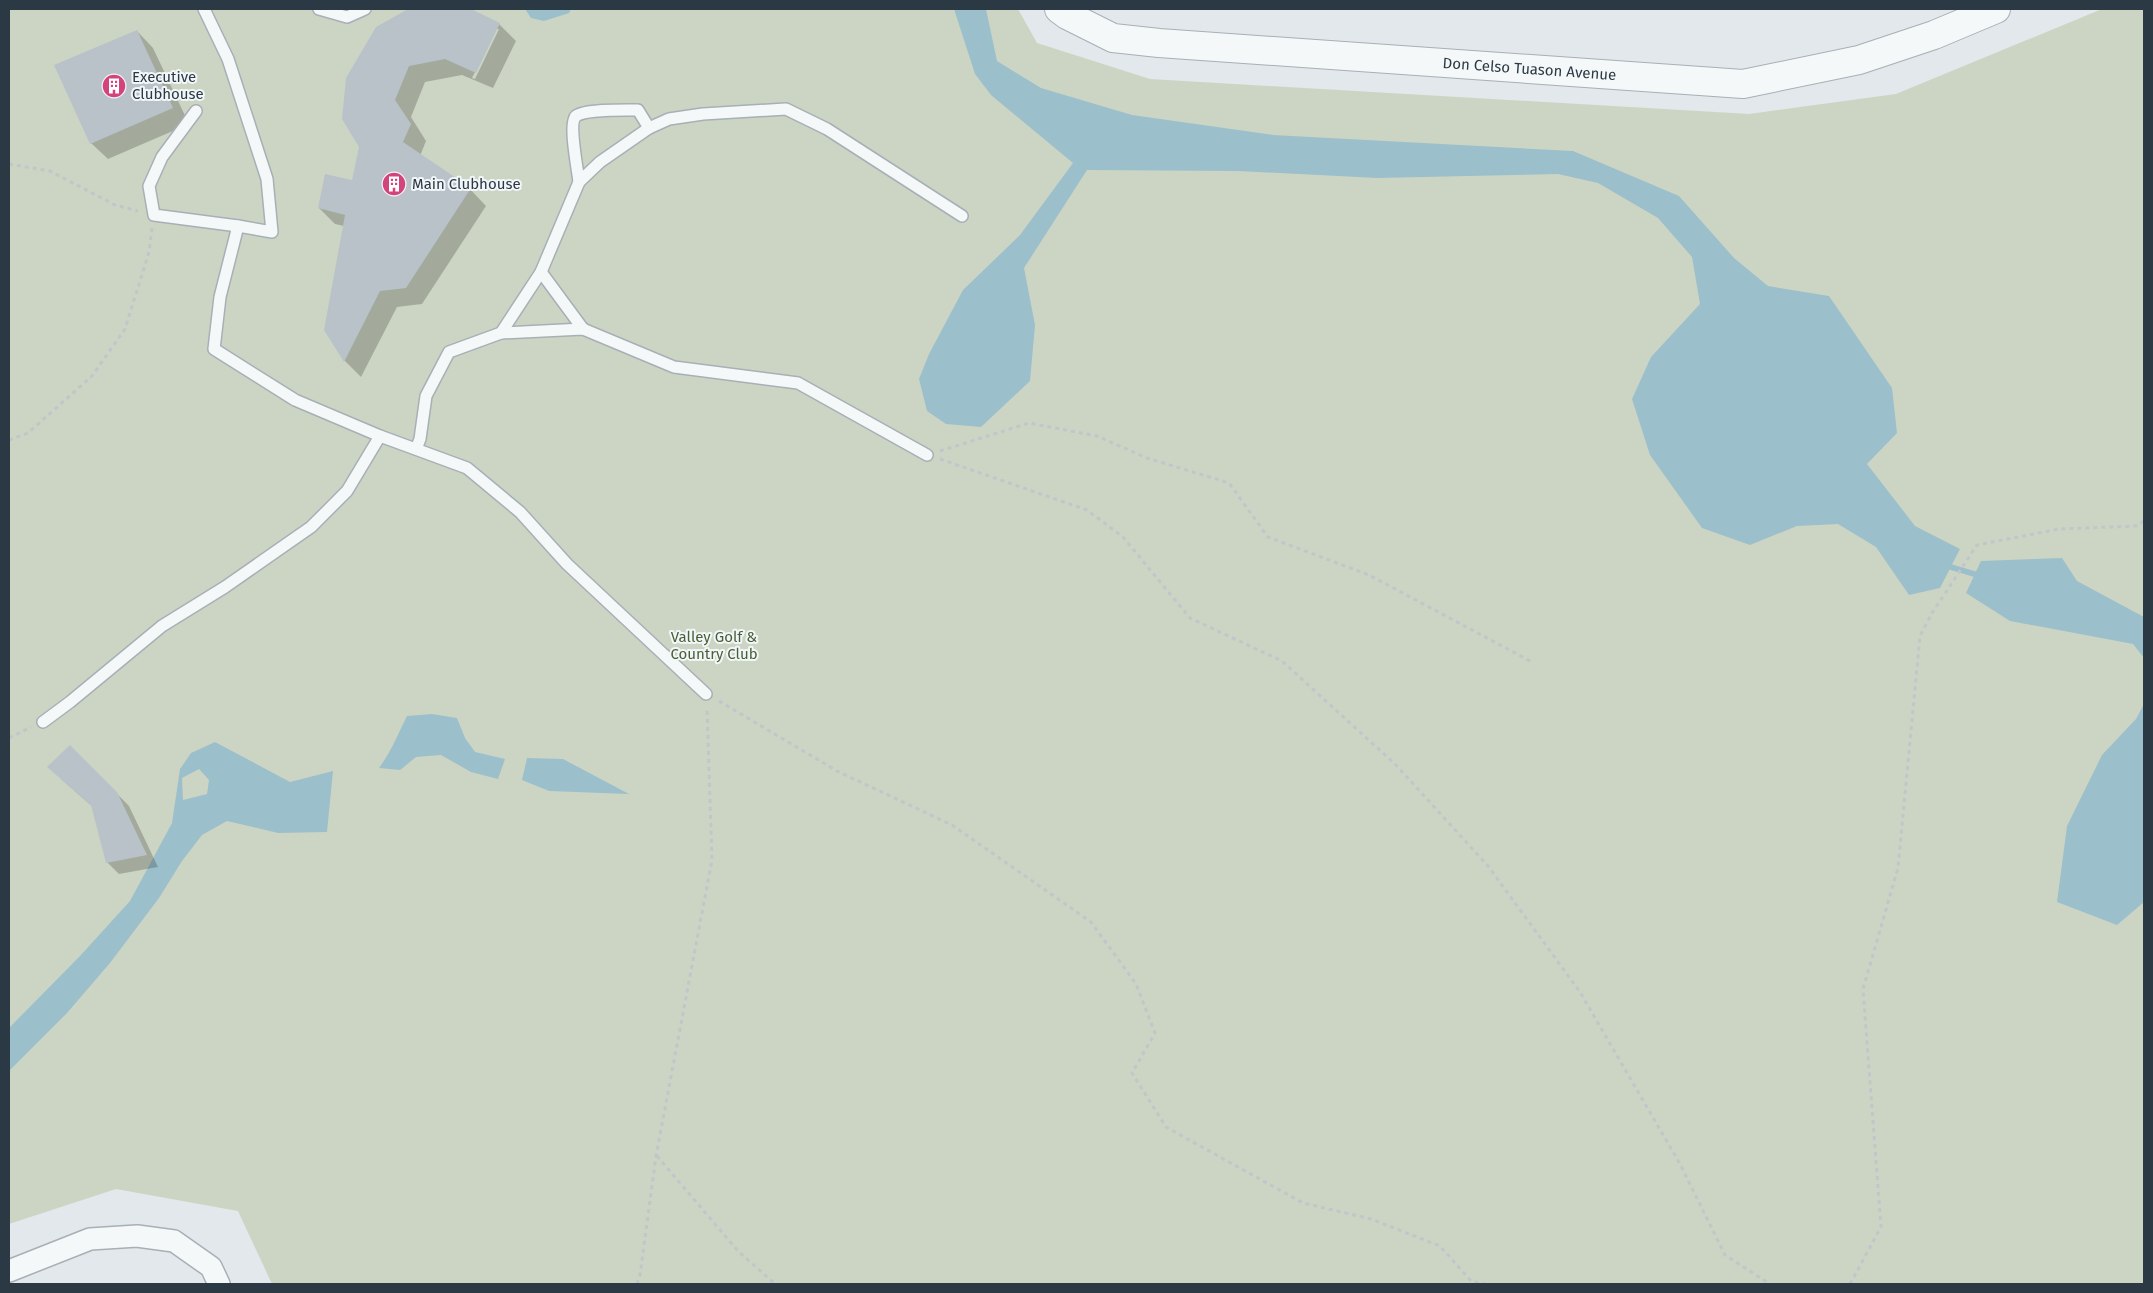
<svg xmlns="http://www.w3.org/2000/svg" width="2153" height="1293" viewBox="0 0 2153 1293" font-family="'Fira Sans',sans-serif">
<rect width="100%" height="100%" fill="#e2e8eb"/>
<polygon fill="#ccd5c3" points="9,9 1018,9 1037,43 1150,79 1749,114 1896,94 2102,9 2144,9 2144,1284 272,1284 238,1211 116,1189 9,1224"/>
<g fill="#9cbfcc" fill-rule="evenodd">
<polygon points="525,9 571,9 569,13 544,21 531,18"/>
<polygon points="954,9 986,9 997,61 1041,88 1132,115 1273,135 1573,151 1679,196 1734,258 1768,286 1829,296 1892,388 1897,433 1867,464 1915,526 1960,549 1940,588 1909,595 1876,547 1838,524 1797,526 1750,545 1702,528 1650,455 1632,399 1651,357 1700,304 1692,257 1658,218 1598,183 1558,174 1377,178 1238,171 1087,170 1024,268 1035,325 1030,381 981,427 946,424 927,411 919,379 929,354 963,290 1020,235 1073,163 991,95 975,74"/>
<polygon points="2062,558 2077,581 2144,617 2144,658 2133,644 2010,621 1966,593 1981,561"/>
<polygon points="2144,704 2144,902 2117,925 2057,902 2067,826 2102,755 2136,719"/>
<path d="M432 714 457 718 465 738 475 752 505 759 498 779 471 772 441 755 416 757 400 770 379 768C391 752 398 734 407 716Z"/>
<path d="M215 742 290 782 333 771 327 832 278 833 227 821 202 835 182 861 159 898 110 963 67 1013 9 1071V1028L80 956 130 901 172 823 180 769 191 753ZM199 769 209 780 207 794 183 800 182 778Z"/>
<polygon points="527,758 563,759 629,794 549,791 522,780"/>
</g>
<g fill="#0003" fill-rule="evenodd">
<path d="M411 9 471 10 499 24 516 41 493 88 462 75 425 82 411 117 426 141 420 156 470 189 486 206 422 304 397 307 361 377 345 361 325 330 344 226 335 224 319 208 353 182 360 147 377 28ZM496 29H499L475 79 472 78Z"/>
<polygon points="137,31 153,48 189,124 108,159 91,143"/>
<polygon points="70,746 129,806 158,867 119,874 107,862 93,807 61,779"/>
</g>
<g fill="none" stroke-linecap="round" stroke-linejoin="round">
<polyline stroke="#9cbfcc" stroke-width="5.5" points="1944,565 1981,576"/>
</g>
<g fill="#b9c2c9">
<polygon points="408,9 471,9 500,23 476,73 445,59 409,66 395,100 411,124 403,142 471,188 406,288 380,291 344,362 324,330 345,215 318,208 325,174 352,180 359,147 342,119 346,78 376,27"/>
<polygon points="137,30 173,108 90,144 54,65"/>
<polygon points="70,745 117,792 147,855 106,863 91,805 47,767"/>
</g>
<g fill="none" stroke-linecap="round" stroke-linejoin="round">
<g stroke="#a7b0b6" stroke-width="14">
<g id="service">
<polyline points="319,9 347,17 365,9"/>
<polyline points="196,111 162,157 149,186 154,215 238,226 272,232 267,179 228,59 204,9"/>
<path d="M579 182C578 171 568 123 576 116 586 109 625 110 638 110L649 128"/>
<polyline points="238,226 220,297 214,349 295,400 380,436 467,468 520,512 567,564 706,694"/>
<polyline points="541,272 583,329"/>
<polyline points="501,333 541,272 579,182 600,162 649,128 669,119 703,114 786,109 827,129 962,216"/>
<polyline points="416,449 420,439 426,396 449,352 501,333 583,329 674,367 798,383 927,455"/>
<polyline points="43,722 70,702 162,626 225,587 311,527 347,491 380,436"/>
</g>
</g>
<g stroke="#a7b0b6" stroke-width="24">
<polyline id="minor" points="9,1271 90,1239 137,1236 174,1241 211,1267 219,1284"/>
</g>
<g stroke="#a7b0b6" stroke-width="30">
<g id="tertiary">
<path id="s1" d="M1059 9 1067 15 1113 38 1159 43 1743 84 1859 60 1934 35 1996 9"/>
</g>
</g>
<g stroke="#c0c6ca" stroke-width="3" stroke-dasharray="4 4" stroke-linecap="butt">
<polyline points="9,164 50,171 115,205 138,211"/>
<polyline points="9,440 28,433 92,376 125,329 149,252 152,228"/>
<polyline points="940,451 1029,423 1097,436 1147,458 1229,483 1268,537 1369,575 1532,662"/>
<polyline points="940,459 1087,510 1123,537 1190,618 1282,661 1395,764 1488,866 1580,992 1680,1164 1725,1255 1770,1284"/>
<polyline points="719,701 837,771 952,825 1091,922 1136,984 1155,1033 1132,1073 1166,1127 1303,1203 1371,1219 1440,1246 1471,1281 1485,1284"/>
<polyline points="9,738 31,727"/>
<polyline points="657,1156 738,1251 775,1284"/>
<polyline points="637,1284 640,1275 656,1156 712,860 707,707"/>
<polyline points="1850,1284 1881,1227 1863,989 1898,868 1920,636 1932,613 1977,545 2059,529 2136,526 2144,521"/>
</g>
<use href="#service" stroke="#f5f8f9" stroke-width="11"/>
<use href="#minor" stroke="#f5f8f9" stroke-width="21"/>
<use href="#tertiary" stroke="#f5f8f9" stroke-width="28"/>
</g>
<defs>
<g id="building-disc" transform="scale(1.25)"><circle r="9.5" fill="#d3447c" stroke="#f2f6f8"/><path d="M-4-6H4V6H1V3H-1V6H-4ZM-2.5-4.3h1.7v1.8h-1.7ZM.8-4.3h1.7v1.8H.8ZM-2.5-1h1.7V.8h-1.7ZM.8-1h1.7V.8H.8Z" fill="#fff"/></g>
</defs>
<g fill-rule="evenodd">
<use href="#building-disc" x="114" y="86"/>
<use href="#building-disc" x="394" y="184"/>
</g>
<g text-anchor="middle" dominant-baseline="central" stroke-width="4" stroke-linejoin="round" paint-order="stroke">
<g font-size="15" fill="#2a3944" stroke="#f2f6f8">
<text stroke="none"><textPath href="#s1" startOffset="479">Don Celso Tuason Avenue</textPath></text>
</g>
<g font-size="15" fill="#2a3944" stroke="#f2f6f8" text-anchor="start">
<text x="132" y="77">Executive<tspan x="132" dy="17">Clubhouse</tspan></text>
<text x="412" y="184">Main Clubhouse</text>
</g>
<g font-size="15" fill="#486036" stroke="#f2f6f8">
<text x="714" y="637">Valley Golf &amp;<tspan x="714" dy="17">Country Club</tspan></text>
</g>
</g>
<rect width="2153" height="1293" fill="none" stroke="#2a3944" stroke-width="20"/>
</svg>
